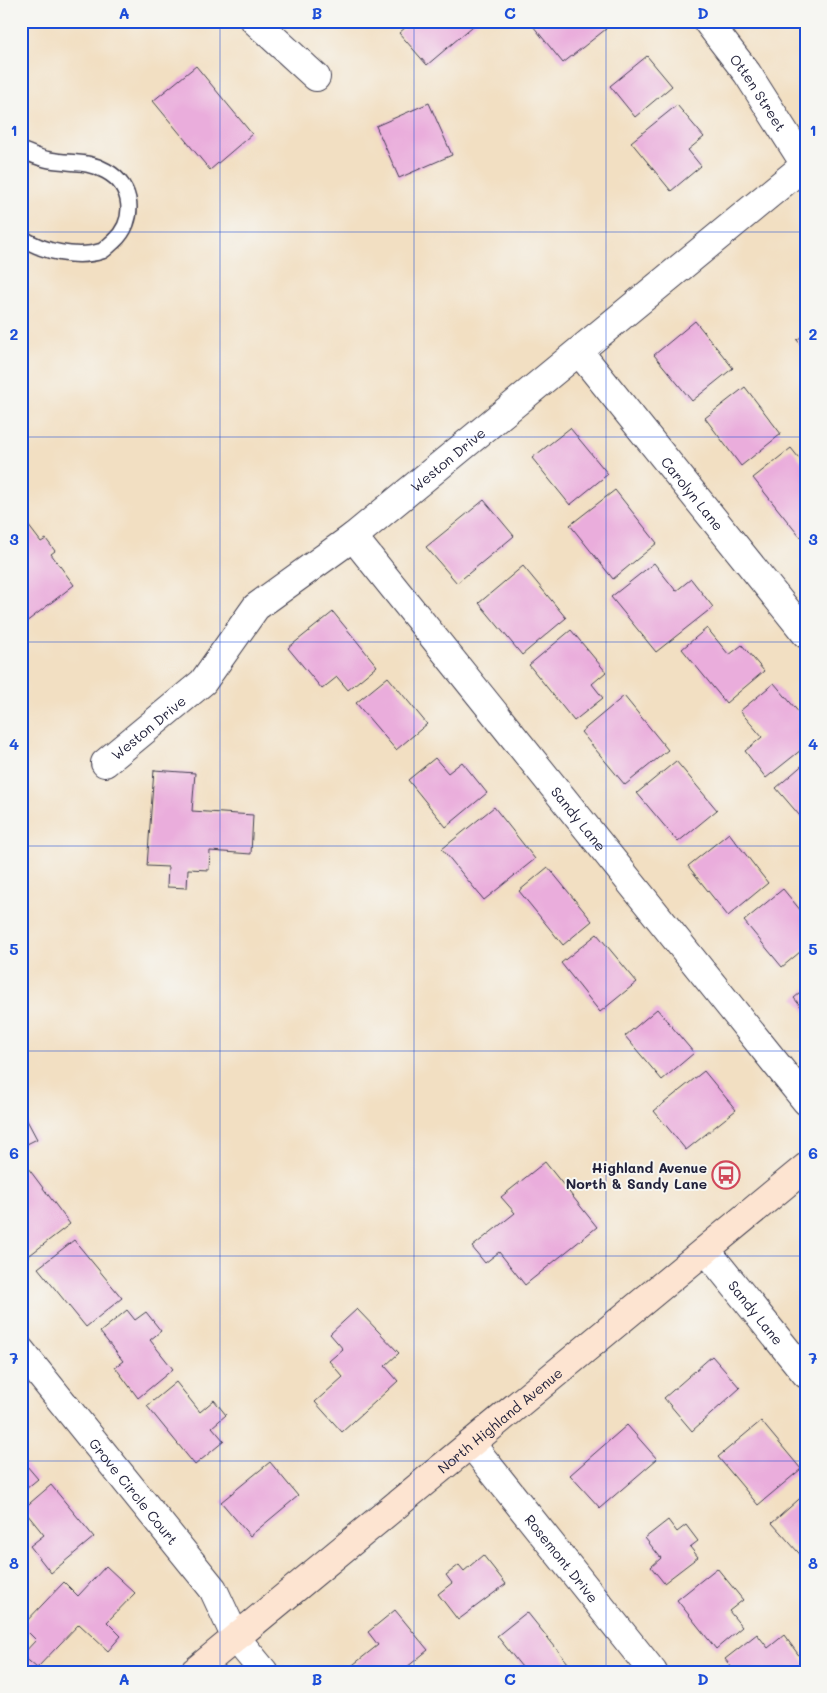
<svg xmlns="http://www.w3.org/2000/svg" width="827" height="1693" viewBox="0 0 827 1693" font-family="Mali,sans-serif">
<rect width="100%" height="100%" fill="#f6f6f2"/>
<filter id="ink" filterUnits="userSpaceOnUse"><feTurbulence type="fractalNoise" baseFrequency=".02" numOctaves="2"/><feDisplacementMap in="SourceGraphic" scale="10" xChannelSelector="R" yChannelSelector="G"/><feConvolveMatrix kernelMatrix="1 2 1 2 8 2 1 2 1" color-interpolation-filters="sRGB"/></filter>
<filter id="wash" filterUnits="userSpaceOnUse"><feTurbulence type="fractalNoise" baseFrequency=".0096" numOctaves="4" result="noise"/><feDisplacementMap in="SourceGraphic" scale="20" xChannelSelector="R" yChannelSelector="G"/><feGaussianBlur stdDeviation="1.12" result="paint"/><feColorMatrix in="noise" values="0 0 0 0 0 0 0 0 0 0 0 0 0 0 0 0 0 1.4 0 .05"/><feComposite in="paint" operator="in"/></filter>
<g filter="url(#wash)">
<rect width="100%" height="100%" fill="#f2dfc2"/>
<g id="blocks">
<g fill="#eaaddc">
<polygon points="413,21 479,21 427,65 399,33"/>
<polygon points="538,21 600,21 606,29 563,63 533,26"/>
<polygon points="647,56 672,86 635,117 610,86"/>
<polygon points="196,66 252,134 210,170 153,101"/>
<polygon points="429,103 452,155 399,178 376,126"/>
<polygon points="677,105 704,137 688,150 701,166 671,191 631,142"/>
<polygon points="695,321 733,368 692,401 654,355"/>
<polygon points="806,333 806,351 797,340"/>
<polygon points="745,387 781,434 741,466 705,418"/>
<polygon points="570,428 608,474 570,505 532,458"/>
<polygon points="791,448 806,467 806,533 800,537 753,478"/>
<polygon points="615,490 657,543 613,579 570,525"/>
<polygon points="484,500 514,536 457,583 426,547"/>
<polygon points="28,525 41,542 46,539 55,551 51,554 74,585 21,626 21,530"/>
<polygon points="654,563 676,591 691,579 713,607 656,652 611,597"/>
<polygon points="523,566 566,618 522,655 479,603"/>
<polygon points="333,612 377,666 348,690 337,677 322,689 288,648"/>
<polygon points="707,628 729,655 742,645 764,671 726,703 682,649"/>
<polygon points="571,630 606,672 592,684 603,698 574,721 529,665"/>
<polygon points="388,677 427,724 396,750 356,703"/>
<polygon points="774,683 806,721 806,746 766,778 745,751 762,737 740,711"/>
<polygon points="624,696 668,750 625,785 581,732"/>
<polygon points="435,758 448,773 462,762 487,793 446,827 408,780"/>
<polygon points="676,761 717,810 678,842 637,793"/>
<polygon points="806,762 806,823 776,788"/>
<polygon points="154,770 195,773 192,811 253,815 251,854 210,851 209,870 188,869 187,888 167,887 168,867 147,866"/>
<polygon points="494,807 535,859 484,900 442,849"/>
<polygon points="729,833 768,883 728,916 688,866"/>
<polygon points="548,867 592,921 563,945 519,891"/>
<polygon points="783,889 806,917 806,947 782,967 744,921"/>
<polygon points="597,934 637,982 600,1012 561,963"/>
<polygon points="806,988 806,1013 794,998"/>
<polygon points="657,1009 694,1053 662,1080 625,1036"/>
<polygon points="704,1071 736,1110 686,1150 654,1111"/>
<polygon points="21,1109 37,1139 21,1147"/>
<polygon points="545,1162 597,1227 525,1285 499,1252 485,1263 472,1247 515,1213 501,1197"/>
<polygon points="28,1168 70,1224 26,1258 21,1251 21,1172"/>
<polygon points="74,1240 122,1298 86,1327 38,1268"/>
<polygon points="357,1309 399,1353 385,1366 398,1381 342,1432 315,1402 343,1377 329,1361 343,1349 330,1334"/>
<polygon points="127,1310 135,1320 146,1312 161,1331 150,1340 173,1369 138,1398 115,1367 123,1361 100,1332"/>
<polygon points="712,1356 740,1388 692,1431 664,1398"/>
<polygon points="176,1382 200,1412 214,1400 226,1415 212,1427 224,1441 195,1465 147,1406"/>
<polygon points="761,1421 801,1469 758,1505 718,1457"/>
<polygon points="627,1425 657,1459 600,1508 570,1475"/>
<polygon points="21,1459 38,1479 21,1493"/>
<polygon points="270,1462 298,1496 250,1536 221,1502"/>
<polygon points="51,1485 94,1537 51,1573 30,1546 44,1535 23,1509"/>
<polygon points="806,1493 806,1561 772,1523"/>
<polygon points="668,1520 677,1532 686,1525 698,1541 690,1547 698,1557 664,1583 651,1567 661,1558 645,1538"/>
<polygon points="483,1555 506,1584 458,1620 438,1594 452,1583 446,1575 459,1565 464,1571"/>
<polygon points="106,1566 135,1593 107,1622 121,1636 108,1651 79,1624 37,1668 22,1655 36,1640 22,1626 64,1582 78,1596"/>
<polygon points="717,1568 743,1600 729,1611 742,1627 716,1649 677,1600"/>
<polygon points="395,1610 428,1650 401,1672 344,1672 378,1645 368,1632"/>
<polygon points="527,1612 568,1663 557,1672 526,1672 497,1636"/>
<polygon points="757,1634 768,1648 784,1635 806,1665 806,1672 735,1672 725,1659"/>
</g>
</g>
</g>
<g filter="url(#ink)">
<use href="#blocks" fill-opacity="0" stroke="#413e4f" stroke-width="1"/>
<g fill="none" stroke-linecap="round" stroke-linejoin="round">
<g stroke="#413e4f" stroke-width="18">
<path id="lane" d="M21 150C31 154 41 159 50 160 71 164 86 160 106 171 134 186 136 221 114 241 110 244 106 249 102 251 78 259 42 252 21 237"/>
</g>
<g stroke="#413e4f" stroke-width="30">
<g id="street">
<polyline points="255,21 316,77"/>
<path id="s1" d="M707 21 747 73 806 166"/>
<path id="s2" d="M580 353 806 634"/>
<path id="s3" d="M353 537 806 1101"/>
<path id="s4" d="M105 763 203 682 256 607 353 537 805 165"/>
<path id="s5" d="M706 1250 806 1374"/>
<path id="s6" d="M21 1351 213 1589 236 1638 264 1672"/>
<path id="s7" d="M471 1444 653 1672"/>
</g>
</g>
<g stroke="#413e4f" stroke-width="30">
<g id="secondary">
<path id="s8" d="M194 1672 806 1167"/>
</g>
</g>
<use href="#lane" stroke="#fff" stroke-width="15"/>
<use href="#street" stroke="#fff" stroke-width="28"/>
<use href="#secondary" stroke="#fde4d1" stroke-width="28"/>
</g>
</g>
<path fill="none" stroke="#1d4ed8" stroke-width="1" stroke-opacity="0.55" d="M220 21V1672M414 21V1672M606 21V1672M21 232H806M21 437H806M21 642H806M21 846H806M21 1051H806M21 1256H806M21 1461H806"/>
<defs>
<g id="bus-ring" transform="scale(1.4375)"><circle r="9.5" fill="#f6f6f2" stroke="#d1495b" stroke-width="1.5"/><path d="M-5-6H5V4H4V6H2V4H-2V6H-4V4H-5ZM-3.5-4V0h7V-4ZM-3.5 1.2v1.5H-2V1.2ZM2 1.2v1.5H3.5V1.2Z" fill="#d1495b"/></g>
</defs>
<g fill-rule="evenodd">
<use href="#bus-ring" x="726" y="1175"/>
</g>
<g text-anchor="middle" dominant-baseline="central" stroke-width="4" stroke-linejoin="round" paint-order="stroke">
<g font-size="14" fill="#22223b" stroke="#f6f6f2">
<text stroke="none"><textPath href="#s1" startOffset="88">Otten Street</textPath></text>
<text stroke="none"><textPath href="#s4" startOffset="461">Weston Drive</textPath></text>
<text stroke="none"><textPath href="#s2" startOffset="180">Carolyn Lane</textPath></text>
<text stroke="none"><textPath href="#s4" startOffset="56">Weston Drive</textPath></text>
<text stroke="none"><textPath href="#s3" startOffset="361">Sandy Lane</textPath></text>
<text stroke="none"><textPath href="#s5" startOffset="80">Sandy Lane</textPath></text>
<text stroke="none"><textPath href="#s8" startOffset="396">North Highland Avenue</textPath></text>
<text stroke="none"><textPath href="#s6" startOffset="180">Grove Circle Court</textPath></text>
<text stroke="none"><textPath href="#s7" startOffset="146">Rosemont Drive</textPath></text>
</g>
<g font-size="14" font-weight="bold" fill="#22223b" stroke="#f6f6f2" text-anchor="end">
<text x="707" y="1167">Highland Avenue<tspan x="707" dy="16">North &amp; Sandy Lane</tspan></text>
</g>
</g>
<rect width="827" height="1693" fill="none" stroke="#f6f6f2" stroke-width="55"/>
<rect x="28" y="28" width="772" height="1638" fill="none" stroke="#1d4ed8" stroke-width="2"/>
<g font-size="16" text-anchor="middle" font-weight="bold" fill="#1d4ed8">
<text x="124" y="19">A</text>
<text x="317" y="19">B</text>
<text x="510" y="19">C</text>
<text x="703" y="19">D</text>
<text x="14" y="136">1</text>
<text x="813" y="136">1</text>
<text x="14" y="340">2</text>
<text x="813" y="340">2</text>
<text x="14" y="545">3</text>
<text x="813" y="545">3</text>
<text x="14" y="750">4</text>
<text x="813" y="750">4</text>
<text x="14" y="955">5</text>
<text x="813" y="955">5</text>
<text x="14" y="1159">6</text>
<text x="813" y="1159">6</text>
<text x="14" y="1364">7</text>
<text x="813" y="1364">7</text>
<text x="14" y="1569">8</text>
<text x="813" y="1569">8</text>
<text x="124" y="1685">A</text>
<text x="317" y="1685">B</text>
<text x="510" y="1685">C</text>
<text x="703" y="1685">D</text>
</g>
</svg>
